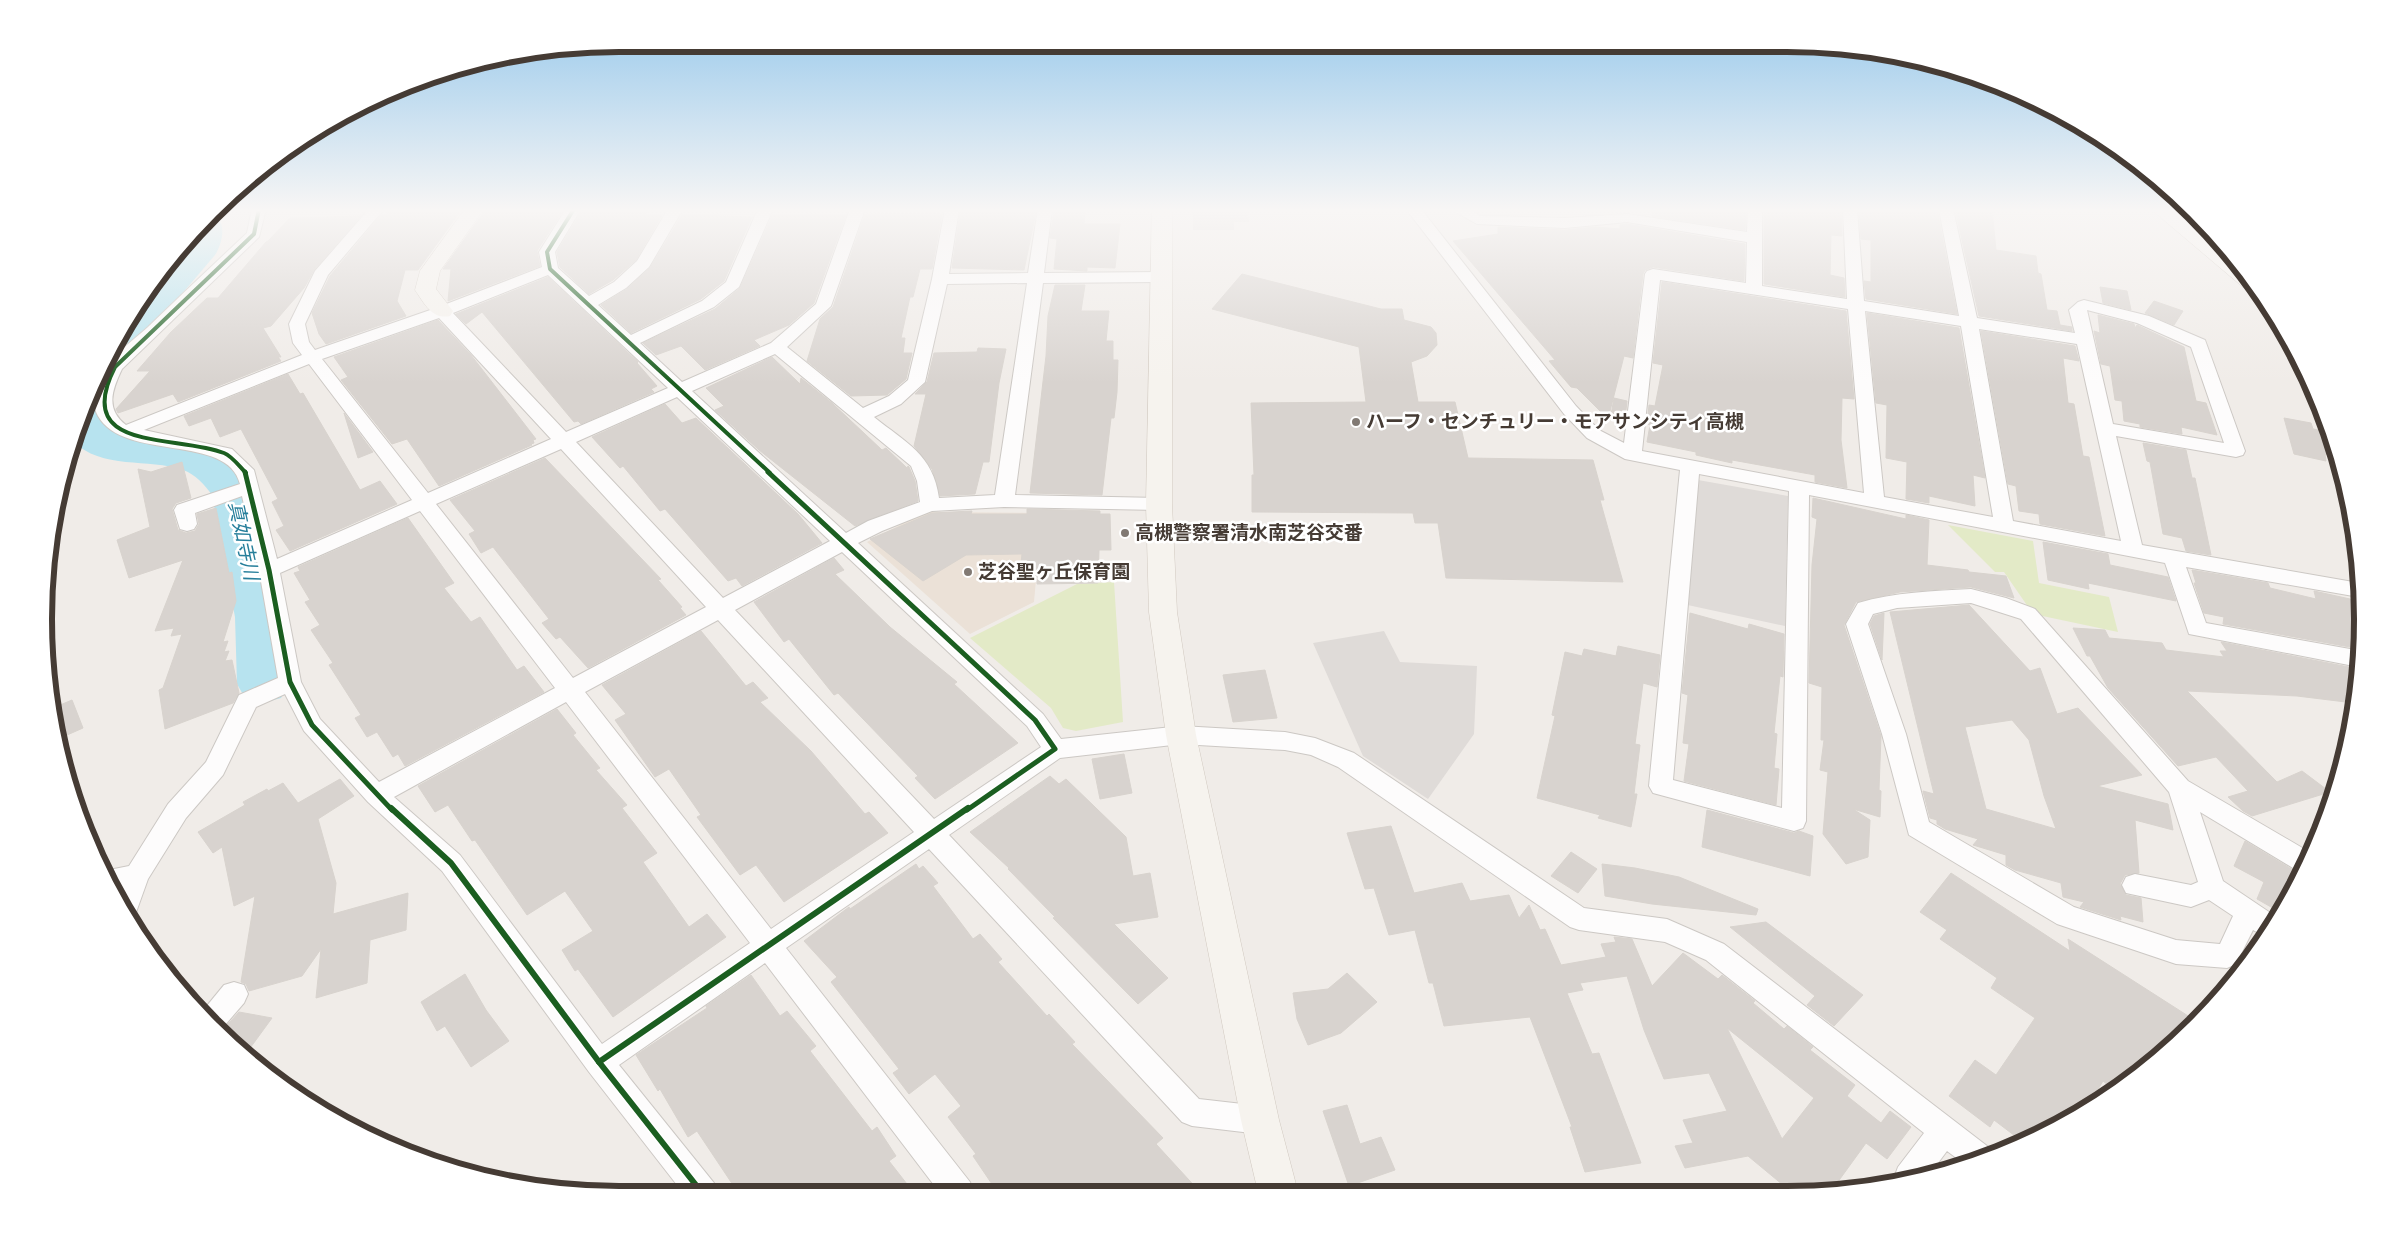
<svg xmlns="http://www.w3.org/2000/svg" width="2406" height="1239" viewBox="0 0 2406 1239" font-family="'Sofia Sans Condensed','Noto Sans JP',sans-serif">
<rect width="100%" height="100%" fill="#f0ece8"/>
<polygon fill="#ebe1d7" points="925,512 1042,513 1034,602 970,634 867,542"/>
<g fill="#e3eac7">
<polygon points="1948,525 2033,541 2039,583 2109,597 2118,632 2033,614 2004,572 1995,572"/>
<polygon points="1114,582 1123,722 1076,731 1063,728 1051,708 970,638 1077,584"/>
</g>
<g fill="#dfdbd8">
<polygon points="1193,209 1248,209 1249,222 1234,222 1234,230 1193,230"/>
<polygon points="1698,480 1788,496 1785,626 1683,604"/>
<polygon points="1384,631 1400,662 1477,666 1474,734 1428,799 1363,756 1313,643"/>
</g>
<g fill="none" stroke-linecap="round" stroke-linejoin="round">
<g fill="#b7e3ef" fill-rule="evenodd">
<path d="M213 215C228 222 222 244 215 255L129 356 115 360 109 358 141 300 187 240Z"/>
<path d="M87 402 98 405C102 412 105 425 110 429 120 436 135 437 147 438 202 445 226 445 257 496L283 617 289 684 281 698 263 703 245 698 237 684 235 617 212 495C205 485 195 474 183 470 149 458 101 470 73 441Z"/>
</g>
</g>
<g fill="#d8d3cf" stroke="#d8d3ce" fill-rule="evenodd">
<polygon points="391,209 462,209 418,270 405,270 397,301 406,316 326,344 319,334 312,313 330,276 381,215 386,215"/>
<polygon points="486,209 564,209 537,251 540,266 448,301 451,269 443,269"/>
<polygon points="583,209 648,209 645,215 662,215 636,260 613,280 589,294 560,267 557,252"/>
<polygon points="1652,209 1746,209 1745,230 1652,216"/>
<polygon points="1764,209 1841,209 1842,236 1831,235 1830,275 1844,278 1845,297 1764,284"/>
<polygon points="1859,209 1937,209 1957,314 1866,299 1864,281 1871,282 1871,240 1861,239"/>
<polygon points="1955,209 1992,209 1996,250 2036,256 2038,273 2041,274 2047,310 2057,311 2060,325 2072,327 2072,331 1979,316"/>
<polygon points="1061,210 1085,210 1084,224 1120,224 1115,268 1087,267 1087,271 1054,269 1057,239 1050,238 1054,212"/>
<polygon points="1036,212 1024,270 952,268 960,213"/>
<polygon points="934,213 942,214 932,269 920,269 913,297 910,297 901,338 905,338 903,353 912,353 906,379 887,395 851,396 807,361 820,319 833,307 865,214"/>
<polygon points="719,214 718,216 752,217 724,281 701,299 631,333 601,305 627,289 650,268 682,215"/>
<polygon points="812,214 846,215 814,303 789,325 754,340 760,346 705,370 681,346 656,355 643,343 715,309 740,288 772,216"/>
<polygon points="361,216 314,270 304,288 271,326 263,328 281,357 278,357 281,361 178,402 173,394 118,413 116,409 150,371 137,371 171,332 207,298 218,298 266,242 268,241 290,218"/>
<polygon points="1627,224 1745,244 1744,281 1653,267 1645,270 1643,274 1633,358 1624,356 1608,419 1577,388 1571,387 1549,361 1555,360 1453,241 1498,234 1498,227 1565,230 1596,227 1620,229 1620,225"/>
<polygon points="1242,274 1381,309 1402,309 1404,320 1431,327 1436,333 1437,345 1427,356 1411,362 1418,402 1455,402 1468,458 1593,460 1604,500 1600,500 1623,582 1446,578 1438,523 1415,523 1413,513 1252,512 1252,475 1254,475 1251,403 1366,402 1359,347 1212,309"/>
<polygon points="548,277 638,362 637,363 657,386 651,389 654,392 581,424 578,421 574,422 482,312 466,324 456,314"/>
<polygon points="1662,282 1846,311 1854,399 1842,398 1841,440 1847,488 1815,482 1815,475 1732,460 1732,463 1696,455 1696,452 1647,442 1650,425 1647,424 1649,405 1655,406 1663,365 1653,363"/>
<polygon points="1055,285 1085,285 1081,311 1109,311 1106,341 1113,341 1113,360 1118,360 1117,392 1114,418 1111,418 1102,495 1030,493 1046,356 1048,316"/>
<polygon points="2100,287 2127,291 2131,310 2103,303"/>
<polygon points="2154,301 2183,311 2174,325 2145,313"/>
<polygon points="1867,313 1959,328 1985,478 1973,475 1975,506 1929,496 1929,503 1906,499 1907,462 1886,458 1887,405 1876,403"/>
<polygon points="2098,315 2134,324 2135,328 2137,325 2184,347 2196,401 2206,403 2217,435 2181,427 2182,434 2140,427 2140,424 2124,421 2122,401 2115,400 2110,366 2101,364 2094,331 2100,333"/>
<polygon points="438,320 471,355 536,439 533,440 534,443 531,444 532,445 439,486 407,439 392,444 341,380 348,377 334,357"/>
<polygon points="1981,331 2075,346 2079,361 2063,358 2068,403 2074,404 2083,456 2089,457 2105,536 2040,524 2039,514 2019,511 2016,486 2008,484"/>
<polygon points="978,348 1006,349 999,383 989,462 983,462 975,494 940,496 932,469 914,446 926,394 915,394 927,382 934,353 977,352"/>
<polygon points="772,357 800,384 801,378 832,403 882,450 886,448 907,468 908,466 909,467 915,481 918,501 855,526 759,450 715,410 724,406 706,388"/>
<polygon points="288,374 300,394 303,393 360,490 380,481 397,504 290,551 276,530 284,526 272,502 278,499 241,429 220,437 211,418 189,426 184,416"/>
<polygon points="1614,398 1627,401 1625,419 1611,415"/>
<polygon points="665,404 682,423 696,418 798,514 822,543 742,586 736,578 728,581 665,509 660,511 623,466 620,468 592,437"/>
<polygon points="344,413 373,452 358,458"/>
<polygon points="2284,418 2311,423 2313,429 2324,431 2332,456 2325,454 2326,461 2294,454"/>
<polygon points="2143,443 2186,450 2192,478 2195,478 2211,555 2186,551 2182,538 2163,534 2150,462 2147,461"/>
<polygon points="545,458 661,579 658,580 682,607 680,608 686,615 588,668 560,637 556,639 542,623 549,619 493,547 481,553 469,534 475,531 450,500"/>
<polygon points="182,462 191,498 176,503 172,509 178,530 186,533 195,531 199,524 197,514 216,508 229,573 232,572 236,601 223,642 228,641 224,652 229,651 225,661 232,660 239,693 233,703 165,729 159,690 163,688 182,634 171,636 174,628 155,631 183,560 129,578 117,540 150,527 138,469 151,472"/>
<polygon points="1813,498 1906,519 1906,515 1929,520 1927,565 1968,570 1969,572 2006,576 2014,598 1971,587 1900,592 1856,602 1844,625 1881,736 1879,790 1881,791 1880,817 1853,809 1870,820 1868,857 1846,864 1823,834 1828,772 1820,770 1824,740 1821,740 1822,687 1809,683 1812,565 1817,519 1812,517"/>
<polygon points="1027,509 1100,511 1100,514 1110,514 1111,550 1099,550 1098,583 1037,584 1037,581 1019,582 1022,554 966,555 923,581 870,539 932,513 972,511 971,514 1027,514"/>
<polygon points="408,518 454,583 444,588 471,622 480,617 517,670 524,666 544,692 405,766 398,754 393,757 377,732 367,737 355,718 361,715 329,665 333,663 311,630 320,625 305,602 310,600 294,573 300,571 298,567"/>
<polygon points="2043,542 2108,554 2110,565 2168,577 2176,601 2088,583 2089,589 2048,580"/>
<polygon points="834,558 844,570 835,574 890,627 957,682 954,684 1018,743 935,799 915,778 918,776 838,693 834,695 789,639 784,642 754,602"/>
<polygon points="2192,570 2268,583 2270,588 2316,599 2314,591 2350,599 2360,624 2361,649 2223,624 2224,617 2204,613 2194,583 2196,583"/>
<path d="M1969 605 2030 671 2040 668 2057 714 2078 708 2142 775 2097 786 2168 804 2173 830 2135 820 2139 873 2125 875 2120 884 2126 895 2141 898 2143 922 2120 916 2121 920 2080 907 2084 902 2063 897 2061 883 2015 870 2006 865V855L1973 845 1978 839 1945 829 1937 824V820L1930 818 1923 791 1934 794 1890 612ZM2012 720 2029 740 2044 796 2056 829 1986 809 1965 727Z"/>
<polygon points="1690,613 1748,629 1749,624 1784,634 1783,677 1780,676 1774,733 1777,734 1774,768 1779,769 1776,805 1684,781 1689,744 1683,743 1688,695 1682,693"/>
<polygon points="1884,613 1882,660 1870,624 1874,616"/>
<polygon points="2073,628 2105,630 2109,638 2162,643 2166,650 2224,657 2220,651 2227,651 2221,642 2359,669 2354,703 2297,696 2187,691 2277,782 2302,771 2330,792 2252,816 2243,811 2228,797 2248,791 2216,757 2178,766 2108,688 2090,656 2087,656"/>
<polygon points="701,631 746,686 753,682 768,698 760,702 811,751 865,814 869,812 888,833 784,902 756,865 740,875 697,817 701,815 669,769 655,777 615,720 626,714 602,685"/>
<polygon points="1618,646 1660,655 1657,687 1643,683 1635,744 1640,745 1634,794 1637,794 1631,827 1598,818 1600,815 1537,798 1555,716 1552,715 1565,652 1582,656 1584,649 1616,656"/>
<polygon points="1265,670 1277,718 1233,722 1223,675"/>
<polygon points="72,700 83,728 58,739 53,708"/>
<polygon points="557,709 576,733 573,735 600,768 596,770 627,805 622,808 657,853 643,862 689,927 707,914 726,937 613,1017 578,969 575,971 562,950 593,931 565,891 527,915 475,840 472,841 448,805 435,812 418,786"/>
<polygon points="1124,754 1132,793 1100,799 1092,759"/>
<polygon points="1050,776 1059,784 1066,779 1126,837 1133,876 1150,873 1158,917 1114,924 1168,978 1138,1004 1053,918 1055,917 1008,869 1009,868 970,832"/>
<polygon points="340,779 354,796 318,819 336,883 333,914 408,893 406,930 370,940 367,983 316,998 321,949 302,976 249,991 246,984 241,982 255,896 234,906 222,847 213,853 198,832 245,805 243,802 267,789 268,791 283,783 298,803"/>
<polygon points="1707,810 1794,833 1799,831 1813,836 1810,876 1702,847"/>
<path d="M1391 826 1414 893 1462 883 1470 901 1509 895 1519 918 1529 905 1540 930 1545 929 1561 965 1606 957 1601 944 1616 942 1614 937 1632 939 1652 986 1683 953 1718 979 1722 975 1755 1001 1753 1003 1784 1029 1787 1026 1813 1047 1810 1050 1855 1085 1847 1096 1881 1123 1890 1111 1911 1127 1887 1159 1866 1143 1832 1190H1789L1748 1156 1685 1168 1675 1146 1693 1143 1683 1120 1727 1111 1709 1073 1664 1079 1644 1030 1627 976 1580 983 1583 990 1567 993 1592 1054 1599 1053 1641 1163 1585 1172 1570 1127H1572L1530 1017 1444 1026 1433 983H1429L1415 930 1389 935 1374 888 1365 889 1347 833ZM1727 1028 1814 1098 1782 1139Z"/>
<polygon points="2245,841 2293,870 2278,911 2257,899 2264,882 2234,866"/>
<polygon points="1571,852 1597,869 1578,893 1551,876"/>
<polygon points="916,864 919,869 923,866 938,883 933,886 973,939 980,934 1002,959 998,962 1047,1016 1049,1014 1075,1042 1072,1044 1163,1138 1156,1144 1200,1192 998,1193 973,1156 976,1154 948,1117 961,1106 935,1074 909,1094 893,1073 899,1069 831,982 837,977 804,941 849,907 850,909"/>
<polygon points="1602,864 1635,868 1679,877 1758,909 1756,915 1652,904 1605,896"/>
<polygon points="1951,873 2070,951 2068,939 2196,1021 2137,1076 2114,1090 2103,1081 2089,1104 2023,1142 1994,1120 1990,1127 1949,1096 1975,1060 1996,1075 2035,1018 1991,988 1997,978 1940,939 1947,930 1920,912"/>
<polygon points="1766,922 1863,995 1834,1026 1807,1005 1815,996 1730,927"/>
<polygon points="1347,973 1377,1002 1341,1033 1308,1045 1297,1019 1293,993 1328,989"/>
<polygon points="465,974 486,1010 509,1041 471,1067 445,1026 437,1031 421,1002"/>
<polygon points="751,975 780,1016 787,1011 816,1046 810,1051 872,1131 877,1127 896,1156 889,1161 914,1193 739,1194 697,1131 688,1137 660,1089 658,1091 636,1055 707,1008 706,1006"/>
<polygon points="239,1012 272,1018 245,1055 220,1033"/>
<polygon points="1347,1105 1360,1144 1381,1137 1395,1170 1349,1186 1323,1111"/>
</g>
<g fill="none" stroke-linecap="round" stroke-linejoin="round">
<g stroke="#ccc8c4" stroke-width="2">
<g id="street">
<path d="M252 209H266L259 237 122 369C112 390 105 409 126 425L302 355 293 343 289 324 315 271 369 209H384L328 275 305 324 309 342 315 350 436 308 542 267 539 252 566 209H581L555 252 558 268 589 296 614 282 637 261 668 209H683L649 267 626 288 598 305 631 335 702 301 726 282 758 209H773L739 287 714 307 640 343 682 382 771 343 816 304 850 209H865L831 306 787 347 863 408 889 396 908 380 932 279 945 209H959L949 274 1028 273 1038 209H1052L1044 273 1161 272 1167 274 1169 277 1167 280 1161 282 1043 283 1015 495 1159 498 1166 499 1169 504 1166 509 1159 510 1004 507 932 511 882 531 858 543 1043 714 1061 739 1181 726 1285 732 1315 738 1354 753 1584 908 1667 919 1724 944 1991 1149 1994 1155 1963 1163 1947 1151 1932 1171 1895 1181 1894 1178 1898 1167 1924 1133 1706 960 1665 942 1579 930 1570 927 1338 767 1311 755 1285 750 1181 744 1060 758 949 835 1199 1099 1260 1106 1270 1110 1275 1120 1270 1130 1260 1134 1192 1126 1182 1122 929 849 786 948 970 1182 974 1193H940L765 963 619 1065 714 1183 718 1194H684L589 1072 442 871 368 802 304 731 285 694 256 707 223 775 186 818 148 879 134 918 130 919 117 895 119 889 114 890 104 871 129 866 168 804 206 762 239 695 278 678 259 570 242 496 195 513 197 524 194 529 187 531 180 529 174 510 177 505 240 484C228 433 124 462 98 416 89 400 98 380 107 366 117 351 135 339 148 327 181 295 214 264 247 233ZM548 275 668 388 566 432 453 313ZM1027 283 995 495 939 498C933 454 906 443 874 417L901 404 925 382 947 284ZM439 318 551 439 428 493 322 359ZM775 354 911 466 917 481 920 502 868 521 846 533 692 391ZM309 364 412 500 277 559 254 470 232 449 144 430ZM677 397 830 541 723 598 576 442ZM561 449 706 607 573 678 436 504ZM420 511 555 688 379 782 320 719 301 682 280 573ZM842 552 1027 726 1041 747 934 819 735 610ZM718 620 914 832 771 929 585 692ZM566 702 750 943 602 1044 460 855 394 797Z"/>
<path d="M1406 209H1421L1576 406 1599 430 1624 443 1645 274 1647 271 1653 269 1746 283 1747 242 1627 222 1565 228 1477 224 1450 209H1469L1480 216 1565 218 1627 214 1747 232 1748 209H1762V286L1847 299 1843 209H1857L1864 301 1959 316 1939 209H1953L1977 318 2075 333 2069 310 2078 302 2084 300 2149 316 2205 340 2245 451 2243 455 2236 457 2116 436 2142 545 2359 583V597L2186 567 2206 623 2361 651 2359 667 2189 634 2165 563 1809 495 1806 821 1803 828 1794 831 1653 793 1649 786 1680 470 1625 459 1587 438 1564 414ZM1660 280 1848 309 1864 493 1642 451ZM2087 310 2137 323 2191 347 2224 443 2113 424ZM1865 311 1961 326 1993 517 1884 497ZM1979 329 2077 344 2121 541 2013 521ZM1699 474 1789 491 1782 808 1673 780Z"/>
<path d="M1971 589 2006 598 2035 609 2188 781 2311 853 2303 872 2298 871 2200 812 2223 881 2275 916 2262 935 2253 930 2236 964 2227 968 2176 964 2057 924 1909 835 1882 734 1846 624 1858 603C1895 592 1933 591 1971 589ZM1971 603 2021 619 2169 792 2198 882 2191 885 2135 874 2126 877 2122 885 2126 893 2191 907 2209 900 2233 916 2220 944 2176 940 2074 907 1929 822 1906 734 1868 624 1873 614 1897 608Z"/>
<polygon points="234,982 244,985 248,994 244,1003 219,1032 201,1013 224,985"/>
</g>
</g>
<g stroke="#d1c9c0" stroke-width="1">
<g id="secondary">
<path d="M465 209H484L440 271 436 289 453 311 450 316C432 320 424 303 415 290L420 271Z"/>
<polygon points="1152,209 1172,209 1172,504 1177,612 1196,735 1279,1120 1298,1192 1258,1192 1241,1120 1166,735 1149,612 1146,504"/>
<polygon points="2151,209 2172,209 2233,259 2254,288 2243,287"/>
</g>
</g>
<use href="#street" fill="#fdfcfc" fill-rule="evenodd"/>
<use href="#secondary" fill="#f6f3ee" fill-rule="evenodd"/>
<g stroke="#fff" stroke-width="6">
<g id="cycleway-far2">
<polyline points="574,209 547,252 550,269 770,473"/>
<path d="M246 473C240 467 232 456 224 453 175 434 71 453 115 367L254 234 259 209"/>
</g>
</g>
<g stroke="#fff" stroke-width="8">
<g id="cycleway-far1">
<polyline points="245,472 269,570 290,682 312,725 392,810"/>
<polyline points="768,472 1035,720 1055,749 967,810"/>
</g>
</g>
<g stroke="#fff" stroke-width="9">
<g id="cycleway">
<polyline points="391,808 451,863 599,1062 703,1194"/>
<polyline points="599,1062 968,808"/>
</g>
</g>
<use href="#cycleway-far2" stroke="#1b5e20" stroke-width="4"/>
<use href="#cycleway-far1" stroke="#1b5e20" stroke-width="5"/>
<use href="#cycleway" stroke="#1b5e20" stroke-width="6"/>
</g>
<linearGradient id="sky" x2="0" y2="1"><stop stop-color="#94c7eb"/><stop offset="0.55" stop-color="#f8f6f5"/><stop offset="1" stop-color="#f8f6f5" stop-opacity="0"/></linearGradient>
<rect width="2406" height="383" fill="url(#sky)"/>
<g fill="#817973" stroke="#fff" stroke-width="2">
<circle cx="1356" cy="422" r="5"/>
<circle cx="1125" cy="533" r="5"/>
<circle cx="968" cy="572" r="5"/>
</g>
<g text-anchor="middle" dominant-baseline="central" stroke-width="5" stroke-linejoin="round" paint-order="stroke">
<g font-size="19" font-weight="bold" fill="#453b34" stroke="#fff" text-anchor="start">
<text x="1366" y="422">ハーフ・センチュリー・モアサンシティ高槻</text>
<text x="1135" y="533">高槻警察署清水南芝谷交番</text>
<text x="978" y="572">芝谷聖ヶ丘保育園</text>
</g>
<g font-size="20" font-style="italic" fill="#277f9b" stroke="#fff">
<text transform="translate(243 541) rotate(78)">真如寺川</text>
</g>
</g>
<path d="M0 0H2406V1239H0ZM619 52H1787A567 567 0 0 1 2354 619V619A567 567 0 0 1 1787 1186H619A567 567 0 0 1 52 619V619A567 567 0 0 1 619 52Z" fill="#fff" fill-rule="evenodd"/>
<path fill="none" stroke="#453b34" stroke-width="6" d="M619 52H1787A567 567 0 0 1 2354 619V619A567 567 0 0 1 1787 1186H619A567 567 0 0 1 52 619V619A567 567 0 0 1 619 52Z"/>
</svg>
